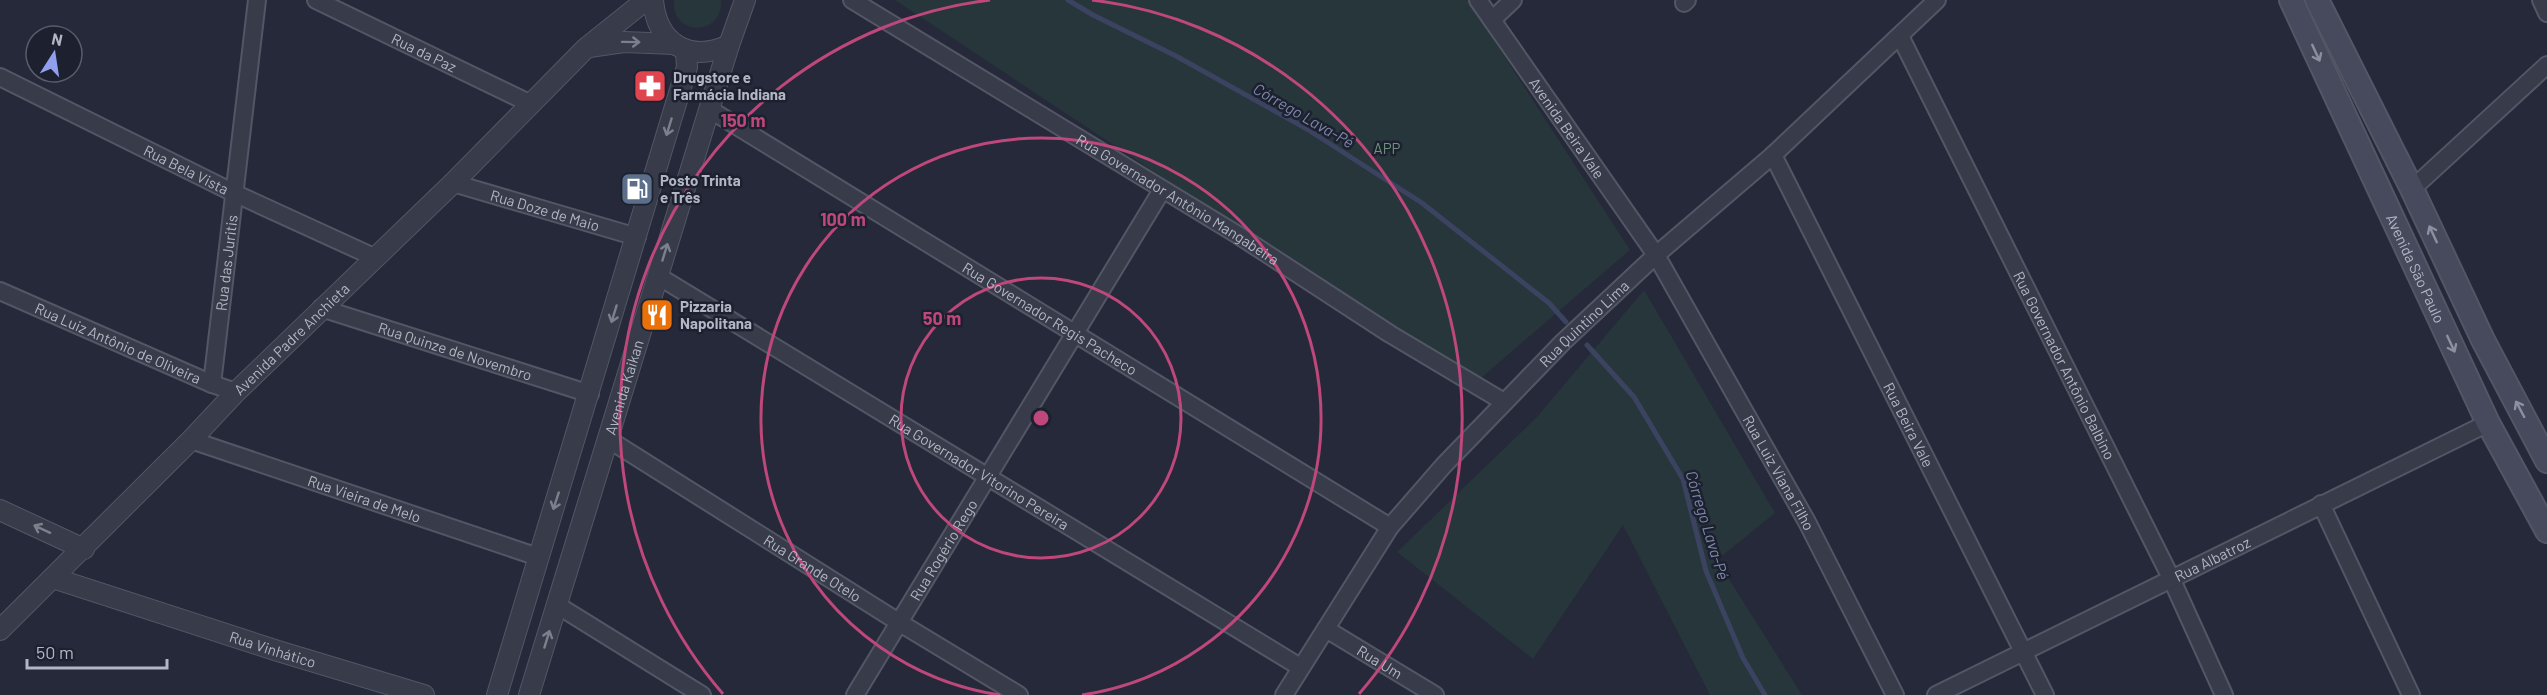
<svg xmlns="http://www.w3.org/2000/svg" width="2547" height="695" viewBox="0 0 2547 695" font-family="Barlow,sans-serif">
<rect width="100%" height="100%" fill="#252939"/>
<g fill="#27363b">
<path d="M674 0H721C723 38 670 36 674 0Z"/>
<polygon points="895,0 1468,0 1630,250 1474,384"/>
<polygon points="1644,290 1775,513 1717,560 1802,695 1710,695 1623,525 1533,659 1397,552 1537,417"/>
</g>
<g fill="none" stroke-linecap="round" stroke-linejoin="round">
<g stroke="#3b4361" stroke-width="5">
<polyline points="1068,0 1093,15 1176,56 1307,129 1422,203 1549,303 1566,322"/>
<polyline points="1587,345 1634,397 1683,479 1706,571 1743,658 1765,695"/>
</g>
<g stroke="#535665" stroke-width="20">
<g id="minor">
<path id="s1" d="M316 0 531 104"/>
<path id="s2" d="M852 0 1238 235 1390 334 1504 402"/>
<path id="s3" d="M1478 0 1656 255 1807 522 1895 695"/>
<polyline points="2541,0 2547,13"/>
<polyline points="1684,3 1687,0"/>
<polyline points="1492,20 1513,0"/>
<path id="s4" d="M1900 36 2171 578 2224 695"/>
<path id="s5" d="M0 77 234 193 376 258"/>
<path id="s6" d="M709 109 1390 527"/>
<path id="s7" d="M1773 155 2045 695"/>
<path id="s8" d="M453 183 637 237"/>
<polyline points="2412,189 2547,65"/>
<path id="s9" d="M658 276 1300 667"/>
<path id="s10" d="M0 291 212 384 236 392"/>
<path id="s11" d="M321 308 590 394"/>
<path id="s12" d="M212 384 257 0"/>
<path id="s13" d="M608 439 900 623 1019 695"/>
<path id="s14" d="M191 440 538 557"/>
<polyline points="2321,504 2411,695"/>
<polyline points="557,605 702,695"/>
<path id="s15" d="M1326 629 1435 695"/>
<path id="s16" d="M855 695 1162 190"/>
<path id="s17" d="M1284 695 1390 527 1444 465 1563 342 1656 255 1773 155 1937 0"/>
<path id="s18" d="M1936 695 2488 423"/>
</g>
</g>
<g stroke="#535665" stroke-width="22">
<g id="tertiary">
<path d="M653 0C657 44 689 63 729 45L745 0"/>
<polyline points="589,47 624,42 675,44"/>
<polyline points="0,510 84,549"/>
<path id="s19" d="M53 578 278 651 424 695"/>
<path id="s20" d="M0 630 191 440 236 392 453 183 586 48 646 0"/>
<polyline points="497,695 687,67 686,51"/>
<path id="s21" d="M529 695 729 45"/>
</g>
</g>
<g stroke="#535665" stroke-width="26">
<g id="secondary">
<path id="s22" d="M2291 0 2488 423 2547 531"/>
<polyline points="2317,0 2412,189 2483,340 2547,461"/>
</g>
</g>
<use href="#minor" stroke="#383b4a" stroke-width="16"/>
<use href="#tertiary" stroke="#383b4a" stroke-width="20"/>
<use href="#secondary" stroke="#464a5c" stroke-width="22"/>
</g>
<defs><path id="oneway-shaft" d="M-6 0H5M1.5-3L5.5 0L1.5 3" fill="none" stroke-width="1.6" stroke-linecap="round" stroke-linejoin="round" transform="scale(1.5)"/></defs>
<g stroke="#7c7f8e">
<use href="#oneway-shaft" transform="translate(631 42) rotate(1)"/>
<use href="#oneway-shaft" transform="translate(669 127) rotate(107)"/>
<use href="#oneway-shaft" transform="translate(665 252) rotate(-73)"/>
<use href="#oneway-shaft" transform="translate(614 314) rotate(107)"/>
<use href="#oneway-shaft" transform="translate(556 501) rotate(108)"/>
<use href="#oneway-shaft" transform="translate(42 529) rotate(-155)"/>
<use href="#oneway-shaft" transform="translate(547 639) rotate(-73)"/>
</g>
<g stroke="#8d90a0">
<use href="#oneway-shaft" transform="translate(2316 53) rotate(65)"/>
<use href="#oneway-shaft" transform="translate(2433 234) rotate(-115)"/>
<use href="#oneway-shaft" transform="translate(2451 344) rotate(65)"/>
<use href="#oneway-shaft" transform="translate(2520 409) rotate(-118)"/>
</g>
<g fill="none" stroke="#be477b" stroke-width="3">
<circle cx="1041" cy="418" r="140"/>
<path d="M1000 695A280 280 0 1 1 1082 695"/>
<path d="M723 694A421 421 0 0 1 990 0M1092 0A421 421 0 0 1 1359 694"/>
</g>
<defs>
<g id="pharmacy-square" transform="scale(1.725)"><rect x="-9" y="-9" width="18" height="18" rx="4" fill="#e0444e" stroke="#1d212f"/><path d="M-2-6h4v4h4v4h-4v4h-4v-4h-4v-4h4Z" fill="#fff"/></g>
<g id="fuel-square" transform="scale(1.725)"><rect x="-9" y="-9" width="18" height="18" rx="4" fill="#5c6f8a" stroke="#1d212f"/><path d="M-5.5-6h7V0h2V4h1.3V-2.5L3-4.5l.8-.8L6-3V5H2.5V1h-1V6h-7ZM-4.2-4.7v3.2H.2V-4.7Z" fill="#fff"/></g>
<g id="restaurant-square" transform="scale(1.725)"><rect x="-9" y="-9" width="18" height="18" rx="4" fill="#e8710a" stroke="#1d212f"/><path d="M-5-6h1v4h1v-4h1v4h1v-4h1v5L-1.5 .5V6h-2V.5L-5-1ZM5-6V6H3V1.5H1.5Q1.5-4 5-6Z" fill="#fff"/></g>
</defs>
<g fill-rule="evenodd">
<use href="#pharmacy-square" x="650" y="86"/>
<use href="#fuel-square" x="637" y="189"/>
<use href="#restaurant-square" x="657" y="315"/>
</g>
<g text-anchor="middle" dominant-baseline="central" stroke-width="5" stroke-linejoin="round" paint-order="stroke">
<g font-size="15" fill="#b3b6c5" stroke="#1d212f">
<text stroke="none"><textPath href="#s1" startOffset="120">Rua da Paz</textPath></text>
<text stroke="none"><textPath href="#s3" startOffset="156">Avenida Beira Vale</textPath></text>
<text stroke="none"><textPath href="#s5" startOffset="208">Rua Bela Vista</textPath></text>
<text stroke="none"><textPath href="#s2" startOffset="382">Rua Governador Antônio Mangabeira</textPath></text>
<text stroke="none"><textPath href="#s8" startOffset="96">Rua Doze de Maio</textPath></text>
<text stroke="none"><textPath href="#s12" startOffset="122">Rua das Juritis</textPath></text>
<text stroke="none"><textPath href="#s22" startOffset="296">Avenida São Paulo</textPath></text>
<text stroke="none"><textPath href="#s6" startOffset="400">Rua Governador Regis Pacheco</textPath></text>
<text stroke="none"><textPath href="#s17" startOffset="480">Rua Quintino Lima</textPath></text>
<text stroke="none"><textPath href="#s20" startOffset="412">Avenida Padre Anchieta</textPath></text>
<text stroke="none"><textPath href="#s10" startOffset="129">Rua Luiz Antônio de Oliveira</textPath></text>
<text stroke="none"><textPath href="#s11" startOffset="141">Rua Quinze de Novembro</textPath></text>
<text stroke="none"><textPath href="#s4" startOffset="368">Rua Governador Antônio Balbino</textPath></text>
<text stroke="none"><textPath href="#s21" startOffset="322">Avenida Kaikan</textPath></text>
<text stroke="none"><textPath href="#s7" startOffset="302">Rua Beira Vale</textPath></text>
<text stroke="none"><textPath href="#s9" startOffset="376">Rua Governador Vitorino Pereira</textPath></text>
<text stroke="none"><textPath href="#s3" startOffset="561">Rua Luiz Viana Filho</textPath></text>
<text stroke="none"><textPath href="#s14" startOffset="183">Rua Vieira de Melo</textPath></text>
<text stroke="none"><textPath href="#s16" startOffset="170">Rua Rogério Rego</textPath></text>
<text stroke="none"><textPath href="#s18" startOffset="308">Rua Albatroz</textPath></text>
<text stroke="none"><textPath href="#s13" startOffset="242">Rua Grande Otelo</textPath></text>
<text stroke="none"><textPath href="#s19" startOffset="231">Rua Vinhático</textPath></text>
<text stroke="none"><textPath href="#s15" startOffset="63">Rua Um</textPath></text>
</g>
<g font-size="15" font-weight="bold" fill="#b3b6c5" stroke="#1d212f" text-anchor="start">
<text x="673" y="77">Drugstore e<tspan x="673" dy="17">Farmácia Indiana</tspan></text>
<text x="660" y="180">Posto Trinta<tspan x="660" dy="17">e Três</tspan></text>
<text x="680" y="306">Pizzaria<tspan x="680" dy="17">Napolitana</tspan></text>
</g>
<g font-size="15" fill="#6c947e" stroke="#1d212f">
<text x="1387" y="148">APP</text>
</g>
<g font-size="16" font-style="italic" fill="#7d87aa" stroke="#1d212f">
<text transform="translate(1304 115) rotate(30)">Córrego Lava-Pé</text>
<text transform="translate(1708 525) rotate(73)">Córrego Lava-Pé</text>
</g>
</g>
<circle cx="1041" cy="418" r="9" fill="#be477b" stroke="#1d212f" stroke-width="3"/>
<g font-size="18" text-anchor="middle" font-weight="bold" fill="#be477b" stroke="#1d212f" stroke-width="5" stroke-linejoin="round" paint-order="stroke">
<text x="743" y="127">150 m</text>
<text x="843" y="226">100 m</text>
<text x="942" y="325">50 m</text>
</g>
<g transform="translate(54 54) rotate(12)"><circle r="28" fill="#1d212f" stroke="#595d6b" stroke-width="1.5"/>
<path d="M0-4.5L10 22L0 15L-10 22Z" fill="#909fee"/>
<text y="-9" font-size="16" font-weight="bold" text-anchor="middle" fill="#b3b6c5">N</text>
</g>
<path d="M27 659v9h140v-9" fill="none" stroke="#b3b6c5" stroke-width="3"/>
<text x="36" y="659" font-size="18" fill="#b3b6c5" stroke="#1d212f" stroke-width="4.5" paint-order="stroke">50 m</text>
</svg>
